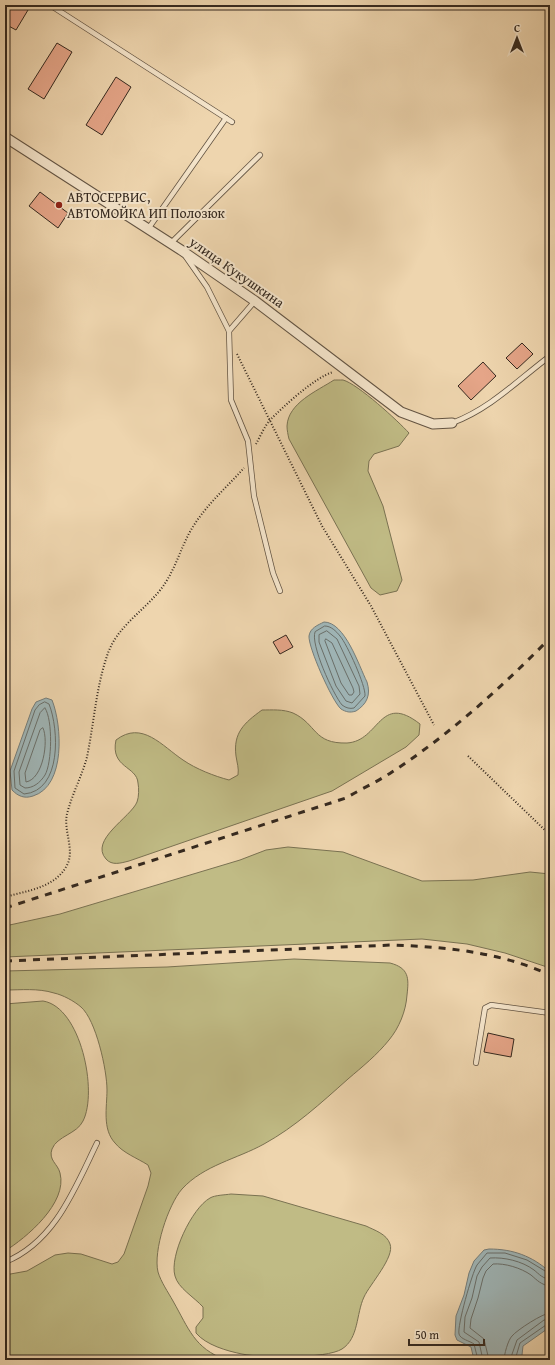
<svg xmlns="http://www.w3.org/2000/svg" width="555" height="1365" viewBox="0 0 555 1365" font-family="'Gentium Book Plus',serif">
<rect width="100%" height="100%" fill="#eed5ae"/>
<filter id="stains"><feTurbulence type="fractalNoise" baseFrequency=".005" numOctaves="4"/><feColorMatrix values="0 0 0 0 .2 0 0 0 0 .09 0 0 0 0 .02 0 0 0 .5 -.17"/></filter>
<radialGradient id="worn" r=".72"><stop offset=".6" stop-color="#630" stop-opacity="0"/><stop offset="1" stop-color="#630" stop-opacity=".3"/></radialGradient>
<g fill="#c0bb85" stroke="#7a7252">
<path d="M334 380C336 380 340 380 343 380 358 384 398 421 409 433L399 446 374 454 369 461 368 471 383 506 402 580 397 591 380 595 371 588 289 439C288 435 287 430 287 426 288 403 317 391 334 380Z"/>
<path d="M262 710C272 710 283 709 293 713 317 724 313 744 347 743 380 741 379 692 420 724L419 735 406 747 332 791 129 861C121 863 112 866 106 859 89 840 131 817 137 802 139 797 139 788 138 783 137 766 110 768 116 740 142 720 162 746 183 760 196 769 214 776 229 780L238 775C239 768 237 763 236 756 233 733 244 723 262 710Z"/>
<polygon points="288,847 343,852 422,881 473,880 530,872 550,874 550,968 505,953 467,944 422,939 5,957 5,926 60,914 240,860 266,850"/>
<path d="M294 959 390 963C409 968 409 978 407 995 406 1011 399 1028 389 1040 377 1055 362 1067 348 1079 321 1103 295 1127 264 1144 237 1159 204 1165 182 1189 168 1205 153 1251 158 1272 161 1282 168 1292 173 1301 189 1329 194 1348 226 1360H5V1275L27 1271 55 1255 68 1253 81 1254 112 1264 118 1262 124 1254 148 1186 151 1173 148 1165C137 1158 123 1153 115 1143 102 1129 107 1107 107 1090 107 1070 96 1020 81 1007 74 1001 63 995 54 993 38 988 21 990 5 990V971L167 967Z"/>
<path d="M43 1001C81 1007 98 1092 83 1121 77 1134 57 1136 52 1149 48 1160 58 1164 60 1173 68 1203 26 1238 5 1251V1125L7 1118 5 1102V1004Z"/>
<path d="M231 1194 263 1196 366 1226C374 1230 387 1234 390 1244 395 1257 370 1284 364 1297 356 1314 359 1338 342 1349 326 1359 261 1358 242 1354 227 1351 206 1345 196 1333V1327L203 1318V1307C194 1297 178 1288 175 1276 169 1256 192 1208 210 1198 215 1195 225 1195 231 1194Z"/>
</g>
<g fill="#9fb5b6" stroke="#757d7a">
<path d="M324 622C345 622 359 666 367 682 371 695 367 704 356 711 350 713 346 712 341 709 332 701 308 647 309 636 310 628 318 625 324 622Z"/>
<path d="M46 698 52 700C62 725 66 786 33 796 24 799 18 796 12 790L10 771 32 709 36 702Z"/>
<path d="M489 1249C513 1249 532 1256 550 1272V1327L523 1346 522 1355 517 1360H474L471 1347 457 1340 455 1335 456 1316 464 1295 469 1273 474 1261 484 1250Z"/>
</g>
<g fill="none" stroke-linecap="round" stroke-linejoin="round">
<g stroke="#6a6f6a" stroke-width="1">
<path d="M325 626C331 626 336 631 340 636 347 644 366 686 365 696L354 708C350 709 346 708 342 705 333 694 310 644 315 632Z"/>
<polygon points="327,631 337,639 359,686 360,694 352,703 346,701 336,686 319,642 319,635"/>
<polygon points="326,639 332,643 353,688 354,692 352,695 349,695 341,683 325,641"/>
<path d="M45 702 49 704C59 729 62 791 24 794L15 788 14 771 35 710 39 705Z"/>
<path d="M45 708C53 720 52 763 45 775 40 783 33 788 25 788L20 785 19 772 40 713Z"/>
<path d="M43 728C49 741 43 779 26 782L25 773 40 730Z"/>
<path d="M478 1360 474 1344C470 1341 460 1339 459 1334 457 1326 472 1273 477 1265 480 1261 484 1257 487 1253H505L527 1260 550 1274"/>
<path d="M483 1360 479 1342 464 1332 465 1317 472 1298 477 1276 482 1267 490 1258C504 1257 522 1261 534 1270 539 1274 543 1279 550 1279"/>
<path d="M489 1360 484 1339 470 1328 471 1319 478 1298 483 1278 486 1271 493 1264C505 1263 521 1268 531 1275 537 1280 541 1285 550 1286"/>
<path d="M504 1360C504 1355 508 1340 512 1336 517 1330 543 1313 550 1313"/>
<polyline points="510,1360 517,1340 544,1320 550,1319"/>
<polyline points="515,1360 520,1343 546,1325 550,1324"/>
</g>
</g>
<g fill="#e5a588" stroke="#35291f">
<polygon points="7,5 31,5 16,30 5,24 5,8"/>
<polygon points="57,43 72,52 44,99 28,89"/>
<polygon points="116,77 131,87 102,135 86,125"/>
<polygon points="40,192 68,213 58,228 29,206"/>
<polygon points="522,343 533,354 517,369 506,358"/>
<polygon points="483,362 496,376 471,400 458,386"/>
<polygon points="286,635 293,647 280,654 273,642"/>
<polygon points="488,1033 514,1039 511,1057 484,1052"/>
</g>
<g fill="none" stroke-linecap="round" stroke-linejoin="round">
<g stroke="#635443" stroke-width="6">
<g id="service">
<polyline points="50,5 232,122"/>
<polyline points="148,229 226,118"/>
<polyline points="171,243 260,155"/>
<polyline points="186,257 207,287 229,331 231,400 248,441 254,496 273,573 280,591"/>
<polyline points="229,331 255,301"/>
<path d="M452 423C490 409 518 380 550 356"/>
<polyline points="476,1063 485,1008 491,1005 550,1013"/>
<path d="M5 1262C55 1242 75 1188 97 1143"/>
</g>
</g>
<g stroke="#635443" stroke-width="11">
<polyline id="minor" points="5,137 181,250 255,301 401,412 433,424 452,423"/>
</g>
<g stroke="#35291f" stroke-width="2" stroke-dasharray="1 2" stroke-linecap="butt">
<polyline points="237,354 322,526 371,606 434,725"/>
<path d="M256 444C260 437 264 427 270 420 284 406 314 378 333 372"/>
<polyline points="468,756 550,835"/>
<path d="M5 897C26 891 54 888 66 867 76 851 63 831 67 814 72 794 82 776 87 757 94 723 96 688 107 656 116 627 143 612 161 589 175 571 180 549 191 530 205 506 226 488 244 468"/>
</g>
<use href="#service" stroke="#f4e4ca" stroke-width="4.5"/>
<use href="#minor" stroke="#f4e4ca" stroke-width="9"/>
<g stroke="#35291f" stroke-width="3" stroke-dasharray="7 7" stroke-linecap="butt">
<path d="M5 908 346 798C361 789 377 782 392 772 449 735 502 687 550 638"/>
<path d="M5 961 392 945C447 947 500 952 550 975"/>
</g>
</g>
<circle fill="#8f2418" stroke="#f4e4ca" stroke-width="1.5" cx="59" cy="205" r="4"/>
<g text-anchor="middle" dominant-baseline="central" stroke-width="4" stroke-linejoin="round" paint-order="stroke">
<g font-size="14" fill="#35291f" stroke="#f4e4ca" text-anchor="start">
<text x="67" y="197">АВТОСЕРВИС,<tspan x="67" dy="16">АВТОМОЙКА ИП Полозюк</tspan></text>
</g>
<g font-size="14" fill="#35291f" stroke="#f4e4ca">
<text transform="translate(237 272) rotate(35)">улица Кукушкина</text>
</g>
</g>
<rect width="555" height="1365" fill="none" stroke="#eed5ae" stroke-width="20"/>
<rect x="6" y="6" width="543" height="1353" fill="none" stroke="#35291f" stroke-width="2"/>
<rect x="10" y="10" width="535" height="1345" fill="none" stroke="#35291f"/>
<g transform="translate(517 38)" stroke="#f4e4ca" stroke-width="3" paint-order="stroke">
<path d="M0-3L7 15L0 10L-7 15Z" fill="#35291f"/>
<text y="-6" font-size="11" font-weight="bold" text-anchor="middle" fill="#35291f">С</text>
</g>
<path d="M409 1339v6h75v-6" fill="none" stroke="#35291f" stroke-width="2"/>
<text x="415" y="1339" font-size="12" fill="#35291f" stroke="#f4e4ca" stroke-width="3" paint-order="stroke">50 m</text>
<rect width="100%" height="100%" filter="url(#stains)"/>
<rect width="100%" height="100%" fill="url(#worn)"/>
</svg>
